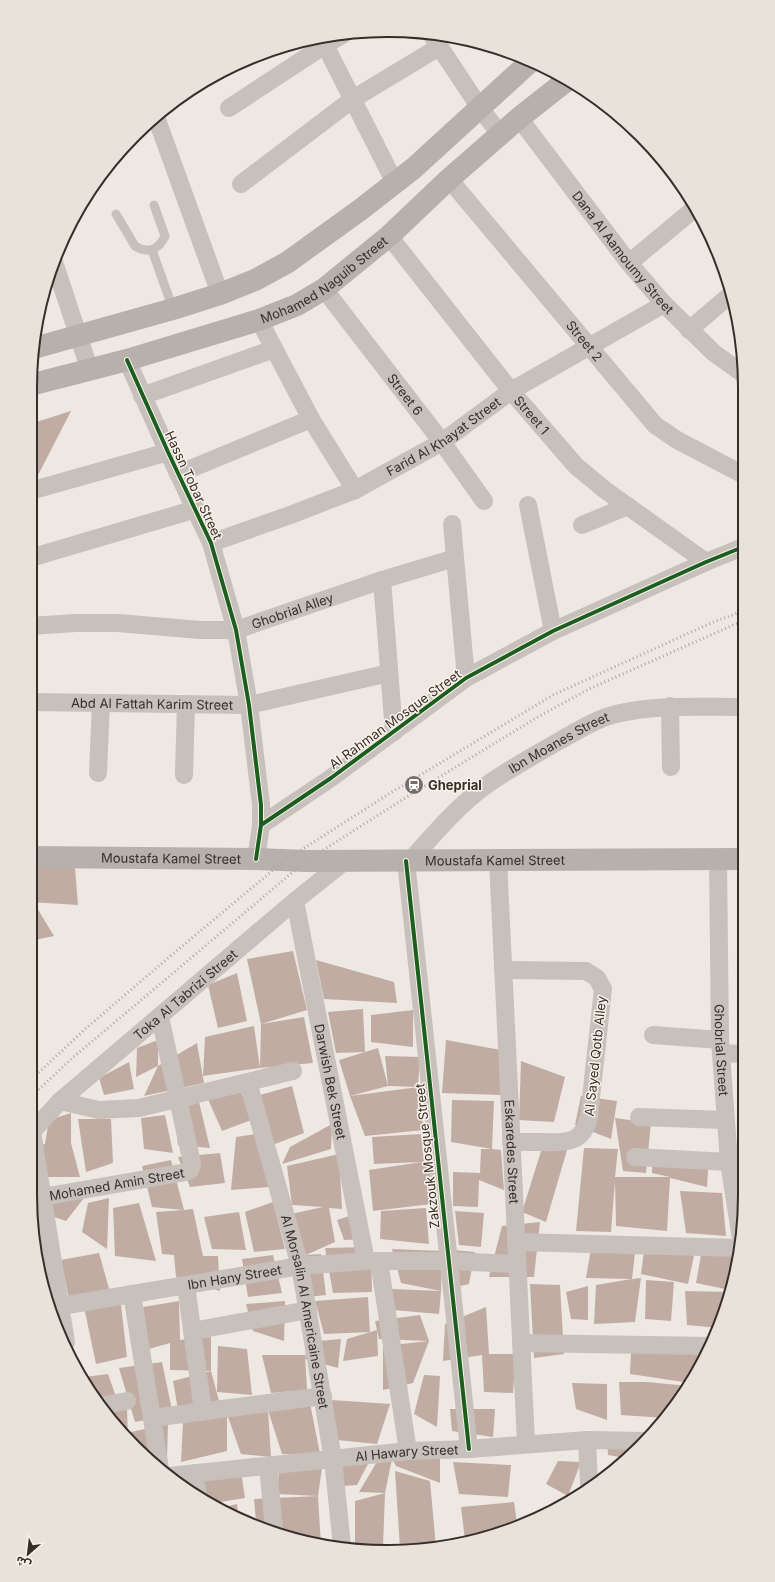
<svg xmlns="http://www.w3.org/2000/svg" width="775" height="1582" viewBox="0 0 775 1582" font-family="Inter,'Noto Sans Arabic',sans-serif">
<rect width="100%" height="100%" fill="#eee8e2"/>
<g fill="#c1aca4" fill-rule="evenodd">
<polygon points="71,411 36,479 30,481 30,424"/>
<polygon points="30,868 75,868 78,905 30,902"/>
<polygon points="30,907 37,908 54,936 30,941"/>
<polygon points="293,951 307,1010 261,1024 304,1017 313,1063 260,1068 261,1024 247,959"/>
<polygon points="316,960 394,982 397,1003 324,999"/>
<polygon points="237,973 247,1021 218,1028 208,985"/>
<polygon points="363,1009 365,1052 336,1053 328,1012"/>
<polygon points="413,1010 413,1047 371,1042 371,1015"/>
<polygon points="254,1026 260,1068 203,1076 205,1037"/>
<polygon points="158,1040 158,1066 136,1077 137,1048"/>
<polygon points="446,1040 501,1050 501,1095 442,1093"/>
<polygon points="197,1043 204,1083 144,1096 158,1066"/>
<path d="M378 1048 388 1086 385 1056 420 1057 418 1087 424 1130 365 1136 350 1096 339 1060ZM388 1086 418 1087 350 1096Z"/>
<polygon points="521,1061 565,1077 554,1122 519,1120"/>
<polygon points="129,1062 134,1089 104,1095 99,1078"/>
<polygon points="292,1086 304,1133 267,1147 260,1095"/>
<polygon points="239,1089 254,1119 222,1131 207,1097"/>
<polygon points="581,1096 617,1101 611,1139 575,1125"/>
<polygon points="452,1100 494,1101 492,1149 501,1150 504,1190 479,1180 478,1207 453,1206 453,1172 480,1173 481,1149 492,1149 451,1142"/>
<polygon points="199,1102 210,1148 178,1145 174,1111"/>
<polygon points="71,1113 71,1143 80,1177 47,1177 40,1145 45,1144 49,1120"/>
<polygon points="165,1115 173,1153 144,1149 141,1118"/>
<polygon points="615,1118 651,1123 646,1173 623,1171"/>
<polygon points="78,1119 111,1119 113,1163 86,1172"/>
<polygon points="332,1124 331,1149 282,1164 290,1147"/>
<polygon points="256,1134 269,1187 231,1190 236,1137"/>
<polygon points="421,1134 424,1162 430,1161 431,1204 373,1211 369,1170 422,1162 374,1164 372,1137"/>
<polygon points="542,1148 567,1150 546,1222 522,1212"/>
<polygon points="584,1148 618,1149 615,1177 670,1177 652,1173 652,1150 709,1156 707,1187 670,1178 667,1231 616,1226 615,1181 611,1232 576,1231"/>
<polygon points="220,1153 225,1183 190,1187 178,1157"/>
<polygon points="339,1154 342,1209 329,1208 335,1242 306,1255 321,1254 326,1295 298,1298 291,1214 323,1207 292,1205 287,1166"/>
<polygon points="171,1160 184,1210 193,1209 203,1256 218,1256 220,1291 176,1277 174,1255 162,1254 156,1212 184,1210 152,1207 142,1166"/>
<polygon points="680,1191 722,1193 726,1236 686,1233"/>
<polygon points="84,1198 66,1221 45,1214 53,1202"/>
<polygon points="109,1198 107,1249 82,1232 88,1203"/>
<polygon points="273,1202 285,1249 254,1252 245,1212"/>
<polygon points="139,1203 156,1261 115,1256 113,1208"/>
<polygon points="426,1208 429,1244 380,1239 381,1211"/>
<polygon points="365,1211 367,1239 344,1240 337,1220"/>
<polygon points="455,1211 484,1213 481,1247 459,1245"/>
<polygon points="239,1212 246,1250 212,1249 204,1217"/>
<polygon points="540,1222 534,1277 489,1277 502,1226"/>
<polygon points="371,1247 372,1292 333,1293 325,1248"/>
<polygon points="392,1249 442,1251 441,1291 401,1283"/>
<polygon points="591,1249 635,1253 632,1279 641,1278 635,1322 594,1324 596,1285 632,1279 586,1278"/>
<polygon points="454,1250 475,1252 469,1284 460,1286"/>
<polygon points="644,1251 695,1251 688,1284 641,1274"/>
<polygon points="99,1253 110,1292 69,1299 61,1260"/>
<polygon points="273,1255 282,1293 248,1297 242,1259"/>
<polygon points="701,1255 738,1255 738,1264 730,1290 696,1283"/>
<polygon points="646,1280 674,1282 671,1321 645,1319"/>
<polygon points="530,1284 560,1285 564,1354 534,1358"/>
<polygon points="588,1286 588,1320 571,1319 566,1292"/>
<polygon points="390,1289 441,1291 439,1314 393,1310"/>
<polygon points="685,1291 730,1292 719,1328 687,1325"/>
<polygon points="120,1296 127,1357 96,1364 84,1307"/>
<polygon points="368,1297 370,1332 324,1334 315,1301"/>
<polygon points="179,1301 180,1340 211,1337 211,1371 219,1401 178,1410 173,1381 211,1371 170,1370 170,1343 149,1349 143,1307"/>
<polygon points="285,1301 284,1341 253,1331 246,1304"/>
<polygon points="486,1307 489,1354 516,1354 513,1393 484,1392 482,1355 443,1361 445,1324"/>
<polygon points="420,1315 429,1341 413,1383 383,1390 383,1346 429,1341 379,1339 375,1321"/>
<polygon points="377,1330 378,1356 343,1361 347,1339"/>
<polygon points="341,1339 338,1368 305,1359 307,1342"/>
<polygon points="218,1346 247,1349 252,1395 217,1392"/>
<polygon points="631,1352 706,1353 690,1383 630,1374"/>
<polygon points="262,1355 305,1355 307,1390 271,1393"/>
<polygon points="162,1362 173,1415 135,1422 119,1368"/>
<polygon points="108,1374 116,1397 99,1403 85,1377"/>
<polygon points="424,1375 440,1376 437,1427 414,1414"/>
<polygon points="619,1382 647,1382 689,1386 685,1393 665,1418 621,1415"/>
<polygon points="572,1383 607,1384 607,1420 576,1409"/>
<polygon points="309,1398 320,1454 282,1454 268,1410"/>
<polygon points="331,1400 390,1404 377,1444 337,1440"/>
<polygon points="127,1408 128,1438 110,1419 108,1409"/>
<polygon points="450,1409 495,1409 493,1437 452,1431"/>
<polygon points="268,1410 271,1457 241,1454 227,1414"/>
<polygon points="227,1414 227,1451 181,1462 183,1421"/>
<polygon points="168,1424 167,1458 147,1458 133,1443 131,1432"/>
<polygon points="607,1441 640,1447 625,1458 608,1455"/>
<polygon points="440,1456 440,1483 396,1466 392,1459"/>
<polygon points="392,1459 385,1493 359,1492 378,1460"/>
<polygon points="558,1461 581,1462 568,1496 546,1484"/>
<polygon points="369,1462 357,1485 343,1486 338,1463"/>
<polygon points="453,1462 511,1465 508,1497 459,1494"/>
<polygon points="322,1468 318,1496 321,1545 316,1545 256,1522 254,1499 318,1496 277,1494 279,1470"/>
<polygon points="395,1471 430,1481 436,1547 400,1548"/>
<polygon points="241,1472 245,1498 208,1504 202,1500 199,1478"/>
<polygon points="385,1493 383,1547 355,1546 355,1501"/>
<polygon points="514,1502 517,1524 465,1540 461,1507"/>
<polygon points="237,1504 238,1515 220,1508"/>
</g>
<g fill="none" stroke-linecap="round" stroke-linejoin="round">
<g stroke="#c7c0bb" stroke-width="9">
<path d="M116 214 135 246C147 254 159 250 165 236L154 205"/>
<polyline points="152,250 173,309"/>
</g>
<g stroke="#c7c0bb" stroke-width="18">
<polyline points="431,34 480,108 500,134"/>
<polyline points="321,37 395,183"/>
<polyline points="229,108 325,45 344,34"/>
<polyline points="156,117 220,294"/>
<path id="s1" d="M519 118 629 263 664 304 714 353 742 373"/>
<path id="s2" d="M449 179 655 425 677 440 742 474"/>
<polyline points="241,184 353,99 439,47"/>
<path id="s3" d="M389 236 511 391 576 466 605 490 706 562"/>
<polyline points="54,262 90,371"/>
<polyline points="629,263 694,209"/>
<path id="s4" d="M324 289 442 442 484 501"/>
<polyline points="259,320 311,419 355,490"/>
<polyline points="689,330 730,295"/>
<polyline points="127,360 168,452 211,543 236,630 249,705 261,805 261,825 256,859"/>
<polyline points="142,396 274,349"/>
<polyline points="178,474 311,419"/>
<polyline points="30,491 168,452"/>
<polyline points="528,505 553,631"/>
<polyline points="452,524 466,678"/>
<polyline points="582,525 628,506"/>
<path id="s5" d="M211 543 293 514 355 490 442 442 511 391 664 304"/>
<polyline points="30,558 196,509"/>
<polyline points="382,580 394,732"/>
<path id="s6" d="M30 626 76 623H118L200 630H236L382 580 455 558"/>
<path id="s7" d="M30 702 249 705 389 673"/>
<polyline points="670,706 671,767"/>
<polyline points="98,773 101,703"/>
<polyline points="184,775 186,704"/>
<polyline points="261,825 331,778 466,678 553,631 706,562 743,547"/>
<path id="s8" d="M718 859 720 1040 729 1162 741 1239"/>
<path id="s9" d="M498 860 526 1443"/>
<polyline points="406,861 469,1449"/>
<path id="s10" d="M410 861C434 834 458 805 488 784 511 768 536 754 561 740 579 730 596 719 616 714 657 704 701 707 743 707"/>
<path id="s11" d="M295 901 366 1261"/>
<path d="M503 970 586 971 597 978 603 989 589 1116C584 1143 566 1143 543 1142 533 1142 522 1142 511 1142"/>
<polyline points="653,1035 720,1040"/>
<polyline points="721,1053 744,1054"/>
<path id="s12" d="M248 1082 300 1266 333 1459 342 1546"/>
<polyline points="60,1101 99,1110 139,1108 293,1071"/>
<polyline points="639,1117 725,1120"/>
<polyline points="32,1132 66,1342"/>
<path id="s13" d="M30 1134 60 1101 295 901 345 861"/>
<polyline points="635,1157 729,1162"/>
<path id="s14" d="M31 1199 186 1172 190 1170 192 1163 160 1017"/>
<polyline points="516,1242 740,1248"/>
<polyline points="379,1261 408,1451"/>
<polyline points="186,1285 203,1412"/>
<polyline points="132,1294 160,1469"/>
<path id="s15" d="M49 1308 300 1266 366 1261H449L517 1264"/>
<polyline points="192,1331 308,1310"/>
<polyline points="521,1343 710,1346"/>
<polyline points="100,1406 127,1401"/>
<polyline points="152,1418 323,1396"/>
<polyline points="587,1440 589,1484"/>
<polyline points="268,1466 274,1529"/>
<polyline points="194,1473 198,1496"/>
<path id="s16" d="M169 1476 408 1451 469 1449 587 1440 646 1441"/>
</g>
<g stroke="#b7b0ac" stroke-width="22">
<polyline points="34,348 173,309 220,294 255,280 288,262 360,210 414,168 531,61"/>
<path id="s17" d="M30 385 127 360 259 320 297 305 324 289 389 236 449 179 519 118 566 81"/>
<path id="s18" d="M30 857 256 859 306 861 744 859"/>
</g>
<g stroke="#aea9a5" stroke-width="3" stroke-dasharray="1 3" stroke-linecap="butt">
<polyline points="30,1081 84,1030 174,953 284,861 392,792 553,695 711,623 743,611"/>
<polyline points="30,1098 70,1060 306,861 402,800 536,718 589,689 733,625 743,622"/>
</g>
<g stroke="#f9f2ea" stroke-width="6">
<g id="cycleway">
<polyline points="127,360 168,452 211,543 236,630 249,705 261,805 261,825 256,859"/>
<polyline points="261,825 331,778 466,678 553,631 706,562 743,547"/>
<polyline points="406,861 469,1449"/>
</g>
</g>
<use href="#cycleway" stroke="#1b5e20" stroke-width="4"/>
</g>
<defs>
<g id="station-disc" transform="scale(1)"><circle r="9.5" fill="#776e6a" stroke="#f9f2ea"/><path d="M-3-6H3Q5-6 5-4V2Q5 4 3 4L4.5 6H3L1.5 4h-3L-3 6H-4.5L-3 4Q-5 4-5 2V-4Q-5-6-3-6ZM-3.5-4v3h7v-3ZM-3.5 1v1.5H-2V1ZM2 1v1.5H3.5V1Z" fill="#fff"/></g>
</defs>
<g fill-rule="evenodd">
<use href="#station-disc" x="414" y="785"/>
</g>
<g text-anchor="middle" dominant-baseline="central" stroke-width="3" stroke-linejoin="round" paint-order="stroke">
<g font-size="13" fill="#372d29" stroke="#f9f2ea">
<text stroke="none"><textPath href="#s1" startOffset="170">Dana Al Aamoumy Street</textPath></text>
<text stroke="none"><textPath href="#s17" startOffset="315">Mohamed Naguib Street</textPath></text>
<text stroke="none"><textPath href="#s2" startOffset="211">Street 2</textPath></text>
<text stroke="none"><textPath href="#s4" startOffset="133">Street 6</textPath></text>
<text stroke="none"><textPath href="#s3" startOffset="229">Street 1</textPath></text>
<text stroke="none"><textPath href="#s5" startOffset="257">Farid Al Khayat Street</textPath></text>
<text transform="translate(194 485) rotate(65)">Hassn Tobar Street</text>
<text stroke="none"><textPath href="#s6" startOffset="266">Ghobrial Alley</textPath></text>
<text stroke="none"><textPath href="#s7" startOffset="122">Abd Al Fattah Karim Street</textPath></text>
<text transform="translate(395 719) rotate(-36)">Al Rahman Mosque Street</text>
<text stroke="none"><textPath href="#s10" startOffset="192">Ibn Moanes Street</textPath></text>
<text stroke="none"><textPath href="#s18" startOffset="141">Moustafa Kamel Street</textPath></text>
<text stroke="none"><textPath href="#s18" startOffset="465">Moustafa Kamel Street</textPath></text>
<text stroke="none"><textPath href="#s13" startOffset="209">Toka Al Tabrizi Street</textPath></text>
<text stroke="none"><textPath href="#s8" startOffset="191">Ghobrial Street</textPath></text>
<text transform="translate(595 1056) rotate(-84)">Al Sayed Qotb Alley</text>
<text stroke="none"><textPath href="#s11" startOffset="184">Darwish Bek Street</textPath></text>
<text stroke="none"><textPath href="#s9" startOffset="292">Eskaredes Street</textPath></text>
<text transform="translate(427 1156) rotate(-96)">Zakzouk Mosque Street</text>
<text stroke="none"><textPath href="#s14" startOffset="87">Mohamed Amin Street</textPath></text>
<text stroke="none"><textPath href="#s15" startOffset="188">Ibn Hany Street</textPath></text>
<text stroke="none"><textPath href="#s12" startOffset="237">Al Morsalin Al Americaine Street</textPath></text>
<text stroke="none"><textPath href="#s16" startOffset="239">Al Hawary Street</textPath></text>
</g>
<g font-size="13" font-weight="bold" fill="#372d29" stroke="#f9f2ea" text-anchor="start">
<text x="428" y="785">Gheprial</text>
</g>
</g>
<path d="M0 0H775V1582H0ZM387 37H388A350 350 0 0 1 738 387V1195A350 350 0 0 1 388 1545H387A350 350 0 0 1 37 1195V387A350 350 0 0 1 387 37Z" fill="#e9e2db" fill-rule="evenodd"/>
<path fill="none" stroke="#372d29" stroke-width="2" d="M387 37H388A350 350 0 0 1 738 387V1195A350 350 0 0 1 388 1545H387A350 350 0 0 1 37 1195V387A350 350 0 0 1 387 37Z"/>
<g transform="translate(28 1554) rotate(208)" stroke="#f9f2ea" stroke-width="3" paint-order="stroke">
<path d="M0-3L7 15L0 10L-7 15Z" fill="#372d29"/>
<text y="-6" font-size="11" font-weight="bold" text-anchor="middle" fill="#372d29">ش</text>
</g>
</svg>
